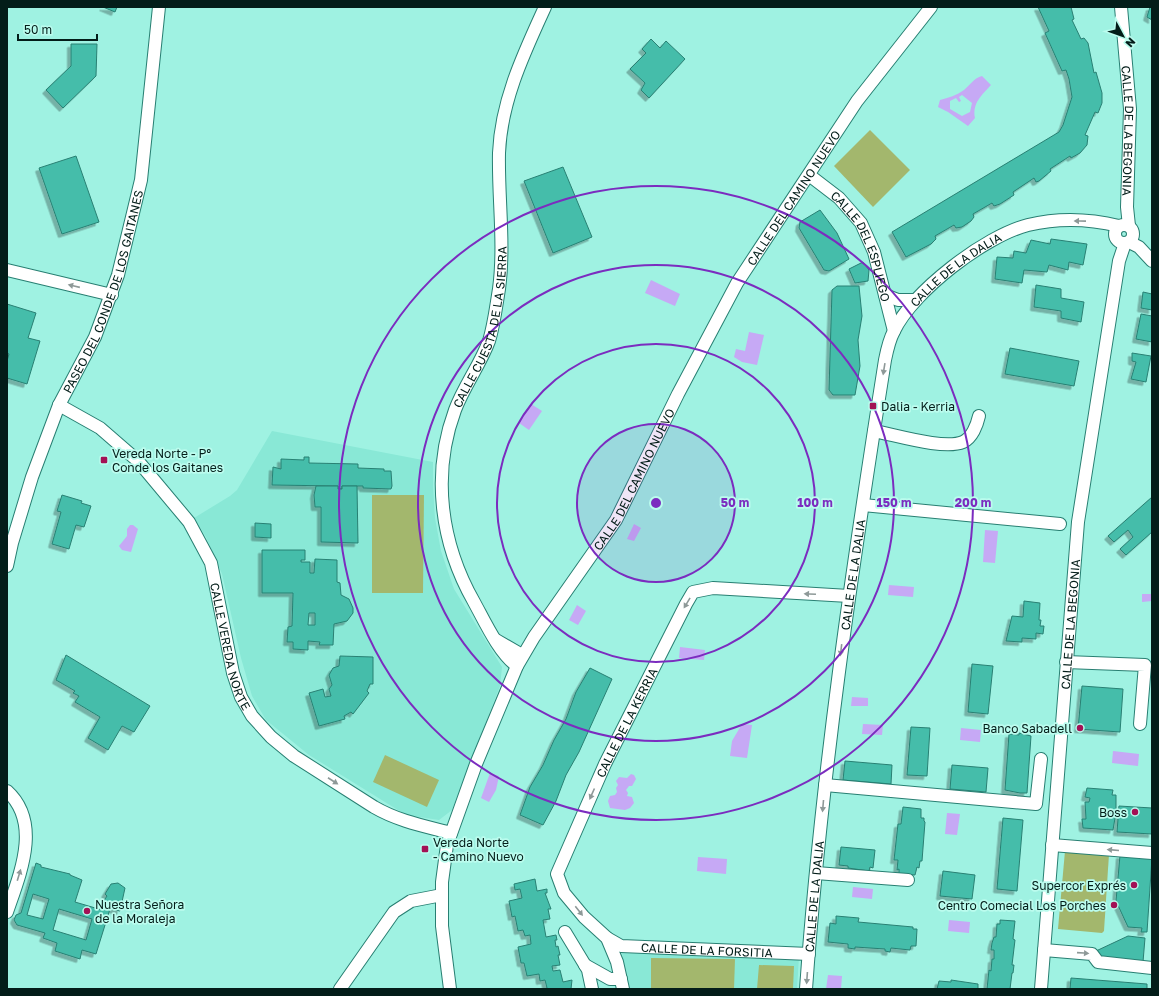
<svg xmlns="http://www.w3.org/2000/svg" width="1159" height="996" viewBox="0 0 1159 996" font-family="'Golos Text',sans-serif">
<defs>
<filter id="shadow"><feDropShadow dx="-3.5" dy="3.5" stdDeviation="0" flood-color="#0004"/></filter>
</defs>
<rect width="100%" height="100%" fill="#9ff2e2"/>
<g fill="#89e8d6">
<polygon points="272,431 433,462 433,486 435,518 441,551 454,589 502,667 500,686 452,810 439,820 406,815 309,755 266,720 252,696 241,658 222,574 206,537 194,518 230,496 237,490"/>
<polygon points="622,953 799,957 797,989 629,989"/>
</g>
<g fill="#a3b76d">
<polygon points="870,130 910,170 873,207 834,166"/>
<polygon points="372,495 424,495 423,593 372,593"/>
<polygon points="385,755 439,780 427,807 373,782"/>
<polygon points="1065,851 1109,854 1104,931 1102,933 1058,929"/>
<polygon points="651,958 735,959 734,989 651,989"/>
<polygon points="759,965 794,966 793,989 757,989"/>
</g>
<g fill="#c6a9f5" fill-rule="evenodd">
<path d="M982 76 991 85C982 95 972 103 975 118L968 126 948 112 938 107 940 100C948 98 957 95 964 90 970 85 974 78 982 76ZM962 95 972 103 970 112 962 116 950 109V101L956 98 959 102 961 101 959 97Z"/>
<polygon points="651,280 680,294 675,306 645,293"/>
<polygon points="749,332 764,335 757,365 742,362 734,357 736,349 745,351"/>
<polygon points="531,404 542,411 529,430 519,423"/>
<polygon points="634,524 641,528 634,541 627,539"/>
<polygon points="130,525 133,525 138,529 131,552 122,550 119,546 127,536 127,529"/>
<polygon points="985,530 998,531 995,563 983,562"/>
<polygon points="889,585 914,587 913,597 888,595"/>
<polygon points="1142,594 1152,594 1152,601 1142,602"/>
<polygon points="577,605 586,611 578,625 569,620"/>
<polygon points="680,647 705,650 704,660 679,658"/>
<polygon points="852,697 868,698 868,706 851,706"/>
<polygon points="742,724 752,725 747,758 730,756 732,741"/>
<polygon points="863,724 883,725 882,735 862,734"/>
<polygon points="961,728 981,730 980,742 960,740"/>
<polygon points="1113,751 1139,754 1138,766 1112,763"/>
<polygon points="490,773 499,776 496,790 489,802 481,798"/>
<polygon points="631,774 634,775 636,779 632,786 629,786 626,790 628,793 627,796 632,797 634,803 630,808 625,810 610,808 608,801 610,796 615,795 617,792 616,788 618,785 616,781 619,777 627,778"/>
<polygon points="947,813 960,814 957,835 945,834"/>
<polygon points="698,857 727,859 726,874 697,871"/>
<polygon points="853,887 873,889 872,899 852,897"/>
<polygon points="949,920 970,922 969,933 948,931"/>
<polygon points="828,975 842,976 841,989 826,989"/>
</g>
<g fill="#44bdaa" stroke="#298073" fill-rule="evenodd" filter="url(#shadow)">
<polygon points="103,7 117,7 115,12"/>
<polygon points="1038,7 1071,7 1074,19 1072,20 1081,39 1084,38 1088,43 1094,73 1096,72 1102,93 1102,103 1098,113 1095,112 1085,135 1088,136 1087,145 1080,153 1071,158 1070,156 1050,169 1051,171 1039,181 1036,182 1034,178 1013,192 1014,195 1000,204 994,206 992,203 973,214 974,217 971,221 962,227 956,228 954,225 935,236 936,239 931,244 906,257 892,232 1059,132 1063,125 1072,97 1069,79 1066,70 1062,71 1045,33 1049,31"/>
<polygon points="1150,7 1152,7 1152,20 1147,17"/>
<polygon points="651,39 660,48 666,41 685,59 649,98 641,90 645,83 630,69 646,53 642,49"/>
<polygon points="71,44 97,44 96,76 63,108 46,90 71,66"/>
<polygon points="76,156 99,222 62,234 39,168"/>
<polygon points="563,167 592,237 553,253 524,181"/>
<polygon points="820,210 837,233 849,259 829,271 824,270 799,228 800,222"/>
<polygon points="1051,239 1087,244 1083,265 1069,262 1068,270 1049,265 1047,272 1024,270 1022,283 995,279 997,257 1013,258 1014,251 1026,253 1031,240 1050,244"/>
<polygon points="863,262 869,270 868,281 855,283 849,269"/>
<polygon points="1036,285 1061,289 1061,298 1084,302 1081,322 1061,318 1061,311 1034,307"/>
<polygon points="837,286 859,286 862,316 858,340 860,366 855,395 833,395 829,390 832,290"/>
<polygon points="1143,292 1152,294 1152,310 1141,308"/>
<polygon points="7,304 36,313 28,338 40,341 27,384 7,378 7,361 9,354 7,353"/>
<polygon points="1141,314 1152,316 1152,342 1136,339"/>
<polygon points="1010,348 1079,361 1074,386 1005,374"/>
<polygon points="1132,353 1151,356 1146,382 1131,379 1136,362 1132,361"/>
<polygon points="304,457 309,457 309,463 358,464 358,468 384,469 384,471 391,471 392,486 391,489 363,488 363,486 342,486 342,489 338,489 338,486 272,485 273,467 281,469 281,459 304,460"/>
<polygon points="316,486 338,486 338,489 342,489 342,486 357,486 358,543 321,542 321,507 315,507 314,495"/>
<polygon points="62,495 82,501 81,503 91,506 84,527 76,525 69,549 52,544 61,512 57,511"/>
<polygon points="1152,497 1152,532 1126,555 1120,549 1133,537 1128,530 1114,542 1108,536"/>
<polygon points="255,523 271,524 271,538 255,537"/>
<path d="M262 550H305V560H301V562H310V573H314L315 559 337 560V582L340 583 341 595 349 599 353 608V613L347 621 334 624 333 645H319L320 642 308 641V650L293 649V642H287L288 627 292 626 293 593H262ZM309 613H315V625H308Z"/>
<polygon points="1024,601 1040,603 1039,620 1041,620 1040,626 1044,626 1043,634 1036,633 1036,639 1022,638 1022,642 1006,641 1012,616 1023,617"/>
<polygon points="66,655 150,706 134,732 122,726 108,750 88,738 100,717 75,702 79,696 73,693 75,691 56,680"/>
<polygon points="340,656 373,657 373,684 370,684 367,691 369,693 353,714 351,712 344,716 345,719 319,726 309,693 323,689 325,697 331,696 329,689 332,685 329,675 333,668 339,666"/>
<polygon points="972,664 993,666 988,714 968,712"/>
<polygon points="590,668 612,679 579,752 566,775 556,801 543,825 520,815 530,787 543,765 554,740 566,719 576,692"/>
<polygon points="1082,686 1123,689 1120,732 1078,729"/>
<polygon points="911,727 930,728 927,776 907,775"/>
<polygon points="1019,733 1031,736 1027,793 1020,793 1005,790 1009,734 1019,735"/>
<polygon points="845,761 892,765 891,784 843,780"/>
<polygon points="952,765 988,768 986,792 950,789"/>
<polygon points="1087,788 1113,790 1112,795 1116,795 1116,813 1118,814 1119,806 1152,808 1152,834 1117,832 1118,819 1115,818 1113,830 1083,828 1082,819 1086,819 1085,802 1089,802 1090,798 1085,797"/>
<polygon points="903,807 921,809 921,818 924,818 924,821 925,822 922,861 920,861 919,868 917,867 915,875 899,874 899,869 897,870 898,860 894,860 898,824 901,824"/>
<polygon points="1003,818 1023,820 1017,891 997,889"/>
<polygon points="841,847 875,850 873,868 870,867 869,871 848,868 848,866 839,865"/>
<polygon points="1120,855 1152,858 1147,932 1141,932 1142,928 1128,927 1116,901"/>
<path d="M36 863 41 865V867L70 874V875L82 880 75 902 102 910 103 902 107 896 105 894 111 884 118 883 125 888 120 911 110 909 96 954 82 950 80 959 55 951 57 943 43 938 45 933 17 925 14 920 16 915 21 913ZM33 894 49 899 43 919 27 915ZM59 909 92 919 86 940 53 930Z"/>
<polygon points="943,871 975,875 972,899 940,896"/>
<polygon points="535,879 537,891 547,889 547,893 545,893 551,909 548,909 550,919 543,920 546,937 556,935 557,940 555,940 556,947 558,946 560,955 558,955 560,965 552,966 553,971 560,970 563,982 572,980 571,989 545,989 547,988 545,980 540,981 539,974 527,976 524,963 521,963 518,947 531,944 530,935 525,936 523,930 518,931 515,916 512,917 509,901 522,898 520,889 515,890 514,884"/>
<polygon points="836,916 859,918 858,922 913,927 913,929 917,929 916,946 911,946 910,950 891,948 890,952 885,951 885,949 855,947 855,949 848,948 848,944 828,942 830,923 836,924"/>
<polygon points="1000,920 1015,921 1013,939 1015,940 1012,965 1014,965 1013,973 1012,973 1010,989 987,989 989,970 991,971 992,959 994,959 994,950 991,950 992,943 994,937 996,937 997,924 1000,924"/>
<polygon points="1128,936 1145,938 1143,962 1099,958 1096,951"/>
<polygon points="1071,978 1147,984 1147,989 1070,989"/>
<polygon points="951,980 978,984 978,989 937,989 939,981 951,982"/>
</g>
<g fill="none" stroke-linecap="round" stroke-linejoin="round">
<g stroke="#287f72" stroke-width="14">
<g id="minor">
<path id="s1" d="M1121 7 1130 109 1127 207 1129 226"/>
<path id="s2" d="M809 175 839 198 861 223 874 252 894 331"/>
<circle cx="1124" cy="234" r="9"/>
<polyline points="1129,242 1139,247 1152,261"/>
<polyline points="7,270 112,295"/>
<polyline points="885,295 898,300 916,300"/>
<path id="s3" d="M59 405 100 428 138 461 189 522 211 563 233 673 241 697 252 716 271 737 294 756 374 807C398 821 424 826 451 833"/>
<path d="M874 431C896 435 944 450 963 442 972 438 977 425 979 416"/>
<polyline points="863,505 1060,524"/>
<path id="s4" d="M7 566 12 543 32 477 59 405 95 337 118 275 141 180 159 7"/>
<polyline points="496,640 522,655"/>
<polyline points="1066,662 1145,665 1140,724"/>
<path id="s5" d="M517 666C499 653 485 622 474 602 441 544 431 475 455 410 464 386 480 365 489 341 494 325 496 307 499 289 505 244 498 198 499 153 501 101 524 53 545 7"/>
<polyline points="825,785 1036,804 1041,759"/>
<path d="M7 791C42 823 20 874 7 912"/>
<polyline points="1052,845 1152,853"/>
<polyline points="816,873 908,880"/>
<polyline points="565,932 588,970 592,989"/>
<path id="s6" d="M607 938 621 946 809 954"/>
<polyline points="1044,950 1092,954 1098,962 1152,968"/>
<polyline points="585,965 610,979 621,979"/>
<polyline points="340,989 394,912 411,901 442,895"/>
<path id="s7" d="M450 989 442 926V882L447 845 476 764 517 666 534 637 616 520 678 394 737 283 857 101 931 7"/>
<path id="s8" d="M623 989 617 962 607 938 584 917 564 893 557 874 605 764 686 604 693 592 713 588 849 596"/>
<path id="s9" d="M806 989C821 778 852 569 885 360 887 350 889 340 894 331 913 291 985 236 1028 225 1057 218 1090 219 1119 226"/>
<path id="s10" d="M1041 989 1078 522 1119 261 1125 243"/>
</g>
</g>
<use href="#minor" stroke="#fff" stroke-width="12"/>
</g>
<defs><path id="oneway-solid" d="M-6-.8H1V-3.2L6.5 0L1 3.2V.8H-6Z"/></defs>
<g fill="#8e9998">
<use href="#oneway-solid" transform="translate(1080 221) rotate(-179)"/>
<use href="#oneway-solid" transform="translate(74 286) rotate(-167)"/>
<use href="#oneway-solid" transform="translate(884 369) rotate(99)"/>
<use href="#oneway-solid" transform="translate(810 594) rotate(-177)"/>
<use href="#oneway-solid" transform="translate(687 603) rotate(121)"/>
<use href="#oneway-solid" transform="translate(841 650) rotate(97)"/>
<use href="#oneway-solid" transform="translate(333 781) rotate(33)"/>
<use href="#oneway-solid" transform="translate(592 794) rotate(114)"/>
<use href="#oneway-solid" transform="translate(823 806) rotate(95)"/>
<use href="#oneway-solid" transform="translate(1113 850) rotate(-175)"/>
<use href="#oneway-solid" transform="translate(19 875) rotate(-73)"/>
<use href="#oneway-solid" transform="translate(579 911) rotate(52)"/>
<use href="#oneway-solid" transform="translate(1083 953) rotate(4)"/>
<use href="#oneway-solid" transform="translate(807 978) rotate(94)"/>
</g>
<circle cx="656" cy="503" r="79" fill="#7b2cbf" fill-opacity=".12"/>
<g fill="none" stroke="#7b2cbf" stroke-width="2">
<circle cx="656" cy="503" r="79"/>
<circle cx="656" cy="503" r="159"/>
<circle cx="656" cy="503" r="238"/>
<circle cx="656" cy="503" r="317"/>
</g>
<g fill="#a31155" stroke="#bbfcee" stroke-width="1.5">
<rect x="869" y="402" width="8" height="8" rx="2"/>
<rect x="100" y="456" width="8" height="8" rx="2"/>
<circle cx="1080" cy="728" r="4"/>
<circle cx="1135" cy="812" r="4"/>
<rect x="421" y="845" width="8" height="8" rx="2"/>
<circle cx="1134" cy="885" r="4"/>
<circle cx="1114" cy="905" r="4"/>
<circle cx="87" cy="911" r="4"/>
</g>
<g text-anchor="middle" dominant-baseline="central" stroke-width="3.5" stroke-linejoin="round" paint-order="stroke">
<g font-size="12" fill="#031d19" stroke="#bbfcee">
<text stroke="none"><textPath href="#s1" startOffset="124">CALLE DE LA BEGONIA</textPath></text>
<text stroke="none"><textPath href="#s7" startOffset="882">CALLE DEL CAMINO NUEVO</textPath></text>
<text stroke="none"><textPath href="#s2" startOffset="92">CALLE DEL ESPLIEGO</textPath></text>
<text stroke="none"><textPath href="#s9" startOffset="753">CALLE DE LA DALIA</textPath></text>
<text stroke="none"><textPath href="#s4" startOffset="292">PASEO DEL CONDE DE LOS GAITANES</textPath></text>
<text stroke="none"><textPath href="#s5" startOffset="365">CALLE CUESTA DE LA SIERRA</textPath></text>
<text stroke="none"><textPath href="#s7" startOffset="558">CALLE DEL CAMINO NUEVO</textPath></text>
<text stroke="none"><textPath href="#s9" startOffset="417">CALLE DE LA DALIA</textPath></text>
<text stroke="none"><textPath href="#s10" startOffset="366">CALLE DE LA BEGONIA</textPath></text>
<text stroke="none"><textPath href="#s3" startOffset="309">CALLE VEREDA NORTE</textPath></text>
<text stroke="none"><textPath href="#s8" startOffset="303">CALLE DE LA KERRIA</textPath></text>
<text stroke="none"><textPath href="#s9" startOffset="93">CALLE DE LA DALIA</textPath></text>
<text stroke="none"><textPath href="#s6" startOffset="102">CALLE DE LA FORSITIA</textPath></text>
</g>
<g font-size="12" fill="#031d19" stroke="#bbfcee" text-anchor="start">
<text x="881" y="406">Dalia - Kerria</text>
<text x="112" y="453">Vereda Norte - Pº<tspan x="112" dy="14">Conde los Gaitanes</tspan></text>
<text x="1072" y="728" text-anchor="end">Banco Sabadell</text>
<text x="1127" y="812" text-anchor="end">Boss</text>
<text x="433" y="842">Vereda Norte<tspan x="433" dy="14">- Camino Nuevo</tspan></text>
<text x="1126" y="885" text-anchor="end">Supercor Exprés</text>
<text x="95" y="904">Nuestra Señora<tspan x="95" dy="14">de la Moraleja</tspan></text>
<text x="1106" y="905" text-anchor="end">Centro Comecial Los Porches</text>
</g>
</g>
<circle cx="656" cy="503" r="6" fill="#7b2cbf" stroke="#bbfcee" stroke-width="2"/>
<g font-size="12" text-anchor="middle" font-weight="bold" fill="#7b2cbf" stroke="#bbfcee" stroke-width="3.5" stroke-linejoin="round" paint-order="stroke">
<text x="735" y="507">50 m</text>
<text x="815" y="507">100 m</text>
<text x="894" y="507">150 m</text>
<text x="973" y="507">200 m</text>
</g>
<rect width="1159" height="996" fill="none" stroke="#031d19" stroke-width="16"/>
<g transform="translate(1123 36) rotate(131)" stroke="#bbfcee" stroke-width="3" paint-order="stroke">
<path d="M0-3L7 15L0 10L-7 15Z" fill="#031d19"/>
<text y="-6" font-size="11" font-weight="bold" text-anchor="middle" fill="#031d19">N</text>
</g>
<path d="M18 34v6h79v-6" fill="none" stroke="#031d19" stroke-width="2"/>
<text x="24" y="34" font-size="12" fill="#031d19" stroke="#bbfcee" stroke-width="3" paint-order="stroke">50 m</text>
</svg>
